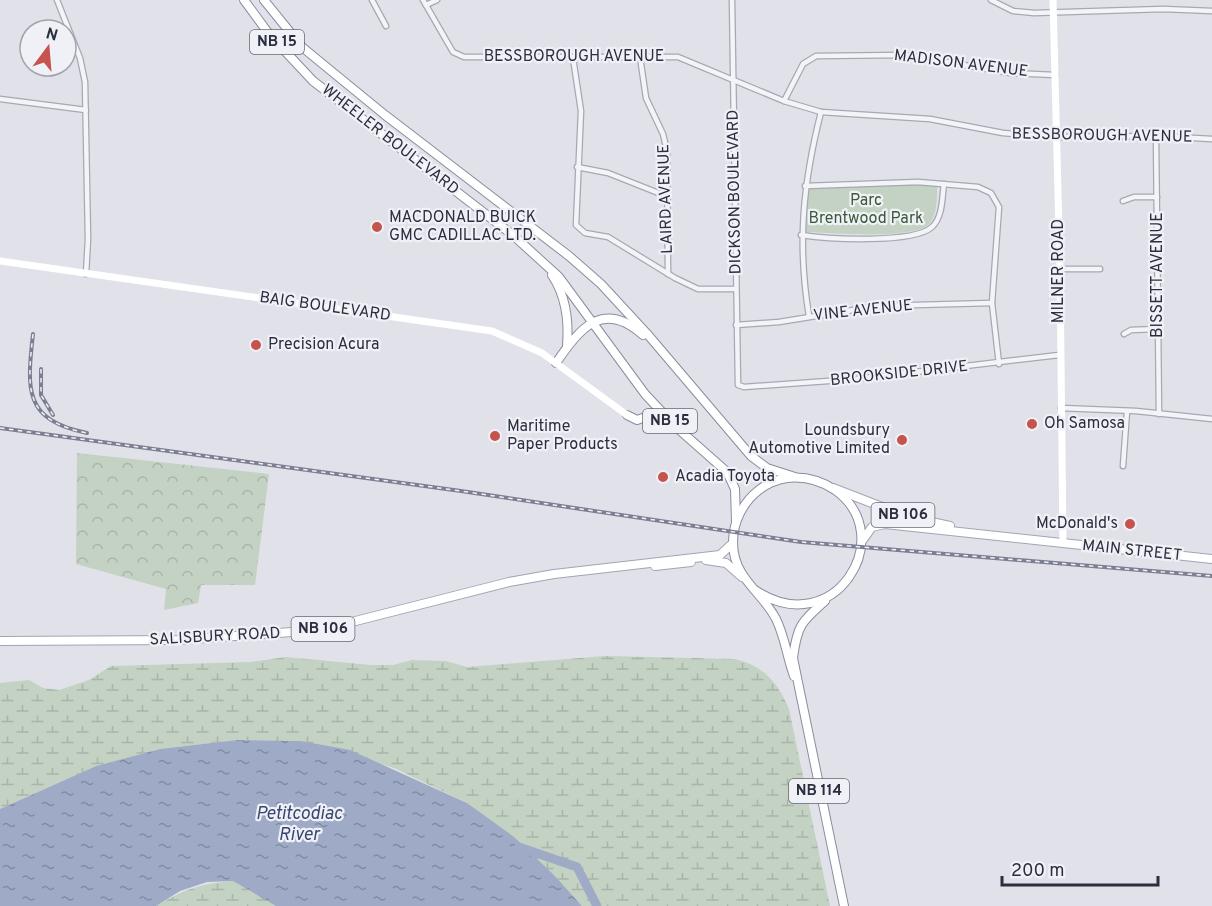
<svg xmlns="http://www.w3.org/2000/svg" width="1212" height="906" viewBox="0 0 1212 906" font-family="Overpass,sans-serif">
<defs>
<pattern id="forest-crowns" width="20" height="18" patternUnits="userSpaceOnUse" patternTransform="scale(1.5)"><rect width="20" height="18" fill="#c3d2c2"/><path d="M2 6a3 3 0 1 1 6 0M12 15a3 3 0 1 1 6 0" fill="none" stroke="#a8b5a8"/></pattern>
<pattern id="wetland-marsh" width="20" height="14" patternUnits="userSpaceOnUse" patternTransform="scale(1.5)"><rect width="20" height="14" fill="#c3d2c2"/><path d="M1 5h8M5 5V1M11 12h8M15 12V8" fill="none" stroke="#a8b5a8"/></pattern>
<pattern id="water-ripples" width="26" height="14" patternUnits="userSpaceOnUse" patternTransform="scale(1.5)"><rect width="26" height="14" fill="#9eaac6"/><path d="M2 4q2-2 4 0t4 0M15 11q2-2 4 0t4 0" fill="none" stroke="#818ba2"/></pattern>
</defs>
<rect width="100%" height="100%" fill="#e1e2e9"/>
<polygon fill="url(#forest-crowns)" points="77,453 269,474 255,585 201,585 198,603 164,610 166,589 76,564"/>
<g fill="url(#wetland-marsh)">
<path d="M605 656 735 659C764 666 778 683 789 709L830 906H582L555 876 467 803 394 768 301 741 237 740 160 749 96 766 0 809V683L29 680 43 688 59 690 89 680 111 666 251 662 286 657 371 665H393L412 660 446 661 467 667Z"/>
<path d="M233 881 276 906H156C182 890 203 883 233 881Z"/>
</g>
<path fill="#c3d2c2" d="M937 183C937 196 938 214 929 224 914 240 829 233 805 232L808 187Z"/>
<polygon fill="url(#water-ripples)" points="237,740 301,741 350,750 467,803 514,837 555,876 582,906 276,906 233,881 207,882 180,891 156,906 0,906 0,809 96,766 160,749"/>
<g fill="none" stroke-linecap="round" stroke-linejoin="round">
<polyline stroke="#9eaac6" stroke-width="9" points="519,847 577,867 597,906"/>
<g stroke="#a6a8b3" stroke-width="7">
<g id="street">
<polyline points="57,0 80,58 85,82 88,239 86,274"/>
<polyline points="372,0 386,26"/>
<polyline points="423,0 453,52 464,57 678,57 784,101 821,112 930,119 1003,133 1051,137 1156,136 1212,139"/>
<polyline points="732,0 738,385 744,387 856,379 1059,355"/>
<polyline points="991,0 1013,11 1034,13 1163,9 1212,11"/>
<polyline points="426,5 437,0"/>
<polyline points="640,57 646,98 663,134 667,151 668,274"/>
<polyline points="573,58 581,111 576,225 585,233 608,237 675,278 698,289 736,289"/>
<polyline points="0,99 86,110"/>
<polyline points="784,101 803,64 816,56 905,55 1010,73 1055,75"/>
<polyline points="1156,136 1159,414"/>
<polyline points="577,167 608,173 666,196"/>
<polyline points="805,186 918,182 978,187 991,193 999,207 992,303 999,364"/>
<polyline points="1123,201 1134,197 1157,197"/>
<path d="M801 235C827 239 913 244 932 227 943 217 942 197 944 184"/>
<polyline points="1060,269 1100,269"/>
<path d="M809 316C797 243 803 183 821 112"/>
<polyline points="736,325 779,322 878,306 992,303"/>
<polyline points="1124,334 1131,330 1158,329"/>
<polyline points="1061,408 1136,411 1212,419"/>
<polyline points="1123,466 1127,411"/>
</g>
</g>
<g stroke="#a1a5b3" stroke-width="10">
<g id="primary">
<polyline points="833,488 908,517 950,526"/>
<polyline points="862,541 872,527 885,524 1212,559"/>
<polyline points="706,560 726,563 742,577"/>
<polyline points="655,566 691,562"/>
<polyline points="0,641 179,640 320,630 509,582 554,574 720,555 733,543"/>
</g>
</g>
<g stroke="#898d9e" stroke-width="10">
<g id="highway">
<polyline points="244,0 269,34 313,81 514,236 559,277 645,394 675,426 727,472 735,489 736,521"/>
<polyline points="264,0 302,47 319,61 385,115 569,256 601,284 649,336 751,456 767,468 795,477"/>
<path d="M552 275C566 296 569 322 567 346"/>
<path d="M556 363C580 328 603 299 643 335"/>
<polyline points="627,415 637,420 654,414 663,415"/>
<path d="M755 590C834 643 900 536 835 490 820 480 805 476 787 478 745 484 719 534 741 572 751 589 767 601 776 619 785 637 787 657 794 676"/>
<path d="M825 601C801 622 797 626 793 658L844 906"/>
</g>
</g>
<use href="#street" stroke="#f3f4f7" stroke-width="4.5"/>
<g stroke="#fff" stroke-width="7">
<polyline points="1053,0 1060,269 1063,543"/>
<polyline points="0,261 492,331 542,353 627,415"/>
</g>
<use href="#primary" stroke="#fff" stroke-width="8"/>
<use href="#highway" stroke="#fff" stroke-width="8"/>
<g stroke="#7b7f91" stroke-width="4">
<g id="rail">
<path d="M33 334C27 389 23 420 87 433"/>
<polyline points="41,369 41,395 53,415"/>
<polyline points="0,428 461,491 801,542 1212,576"/>
</g>
</g>
<use href="#rail" stroke="#f0f1f6" stroke-width="1.5" stroke-dasharray="4.5" stroke-linecap="butt"/>
</g>
<g fill="#c5534e" stroke="#f0f1f6" stroke-width="2">
<circle cx="377" cy="227" r="6"/>
<circle cx="256" cy="345" r="6"/>
<circle cx="1032" cy="424" r="6"/>
<circle cx="495" cy="436" r="6"/>
<circle cx="902" cy="440" r="6"/>
<circle cx="663" cy="477" r="6"/>
<circle cx="1130" cy="524" r="6"/>
</g>
<g text-anchor="middle" dominant-baseline="central" stroke-width="4.5" stroke-linejoin="round" paint-order="stroke">
<g fill="#f0f1f6" stroke="#656876" stroke-width="1.5">
<rect x="250" y="30" width="54" height="24" rx="4.5"/>
<rect x="643" y="409" width="54" height="24" rx="4.5"/>
<rect x="871.5" y="503" width="63" height="24" rx="4.5"/>
<rect x="291.5" y="617" width="63" height="24" rx="4.5"/>
<rect x="789" y="779" width="60" height="24" rx="4.5"/>
</g>
<g font-size="15" font-weight="bold" fill="#2a2e3f">
<text x="277" y="42">NB 15</text>
<text x="670" y="421">NB 15</text>
<text x="903" y="515">NB 106</text>
<text x="323" y="629">NB 106</text>
<text x="819" y="791">NB 114</text>
</g>
<g font-size="16" fill="#2a2e3f" stroke="#f0f1f6">
<text x="574" y="57">BESSBOROUGH AVENUE</text>
<text transform="translate(961 64) rotate(7)">MADISON AVENUE</text>
<text transform="translate(1102 136) rotate(1)">BESSBOROUGH AVENUE</text>
<text transform="translate(390 140) rotate(38)">WHEELER BOULEVARD</text>
<text transform="translate(735 192) rotate(-91)">DICKSON BOULEVARD</text>
<text transform="translate(666 199) rotate(-92)">LAIRD AVENUE</text>
<text transform="translate(1059 271) rotate(-90)">MILNER ROAD</text>
<text transform="translate(1158 275) rotate(-90)">BISSETT AVENUE</text>
<text transform="translate(325 307) rotate(8)">BAIG BOULEVARD</text>
<text transform="translate(863 311) rotate(-6)">VINE AVENUE</text>
<text transform="translate(899 374) rotate(-6)">BROOKSIDE DRIVE</text>
<text transform="translate(1132 551) rotate(6)">MAIN STREET</text>
<text transform="translate(215 637) rotate(-3)">SALISBURY ROAD</text>
</g>
<g font-size="16" fill="#385a39" stroke="#f0f1f6">
<text x="866" y="201">Parc<tspan x="866" dy="18">Brentwood Park</tspan></text>
</g>
<g font-size="16" fill="#2a2e3f" stroke="#f0f1f6" text-anchor="start">
<text x="389" y="218">MACDONALD BUICK<tspan x="389" dy="18">GMC CADILLAC LTD.</tspan></text>
<text x="268" y="345">Precision Acura</text>
<text x="1044" y="424">Oh Samosa</text>
<text x="507" y="427">Maritime<tspan x="507" dy="18">Paper Products</tspan></text>
<text x="890" y="431" text-anchor="end">Loundsbury<tspan x="890" dy="18">Automotive Limited</tspan></text>
<text x="675" y="477">Acadia Toyota</text>
<text x="1118" y="524" text-anchor="end">McDonald's</text>
</g>
<g font-size="18" font-style="italic" fill="#374570" stroke="#f0f1f6">
<text x="299" y="814">Petitcodiac<tspan x="299" dy="21">River</tspan></text>
</g>
</g>
<g transform="translate(48 48) rotate(16)"><circle r="28" fill="#f0f1f6" stroke="#a1a3ad" stroke-width="1.5"/>
<path d="M0-4.5L10 22L0 15L-10 22Z" fill="#c5534e"/>
<text y="-9" font-size="16" font-weight="bold" text-anchor="middle" fill="#2a2e3f">N</text>
</g>
<path d="M1002 876v9h156v-9" fill="none" stroke="#2a2e3f" stroke-width="3"/>
<text x="1011" y="876" font-size="18" fill="#2a2e3f" stroke="#f0f1f6" stroke-width="4.5" paint-order="stroke">200 m</text>
</svg>
